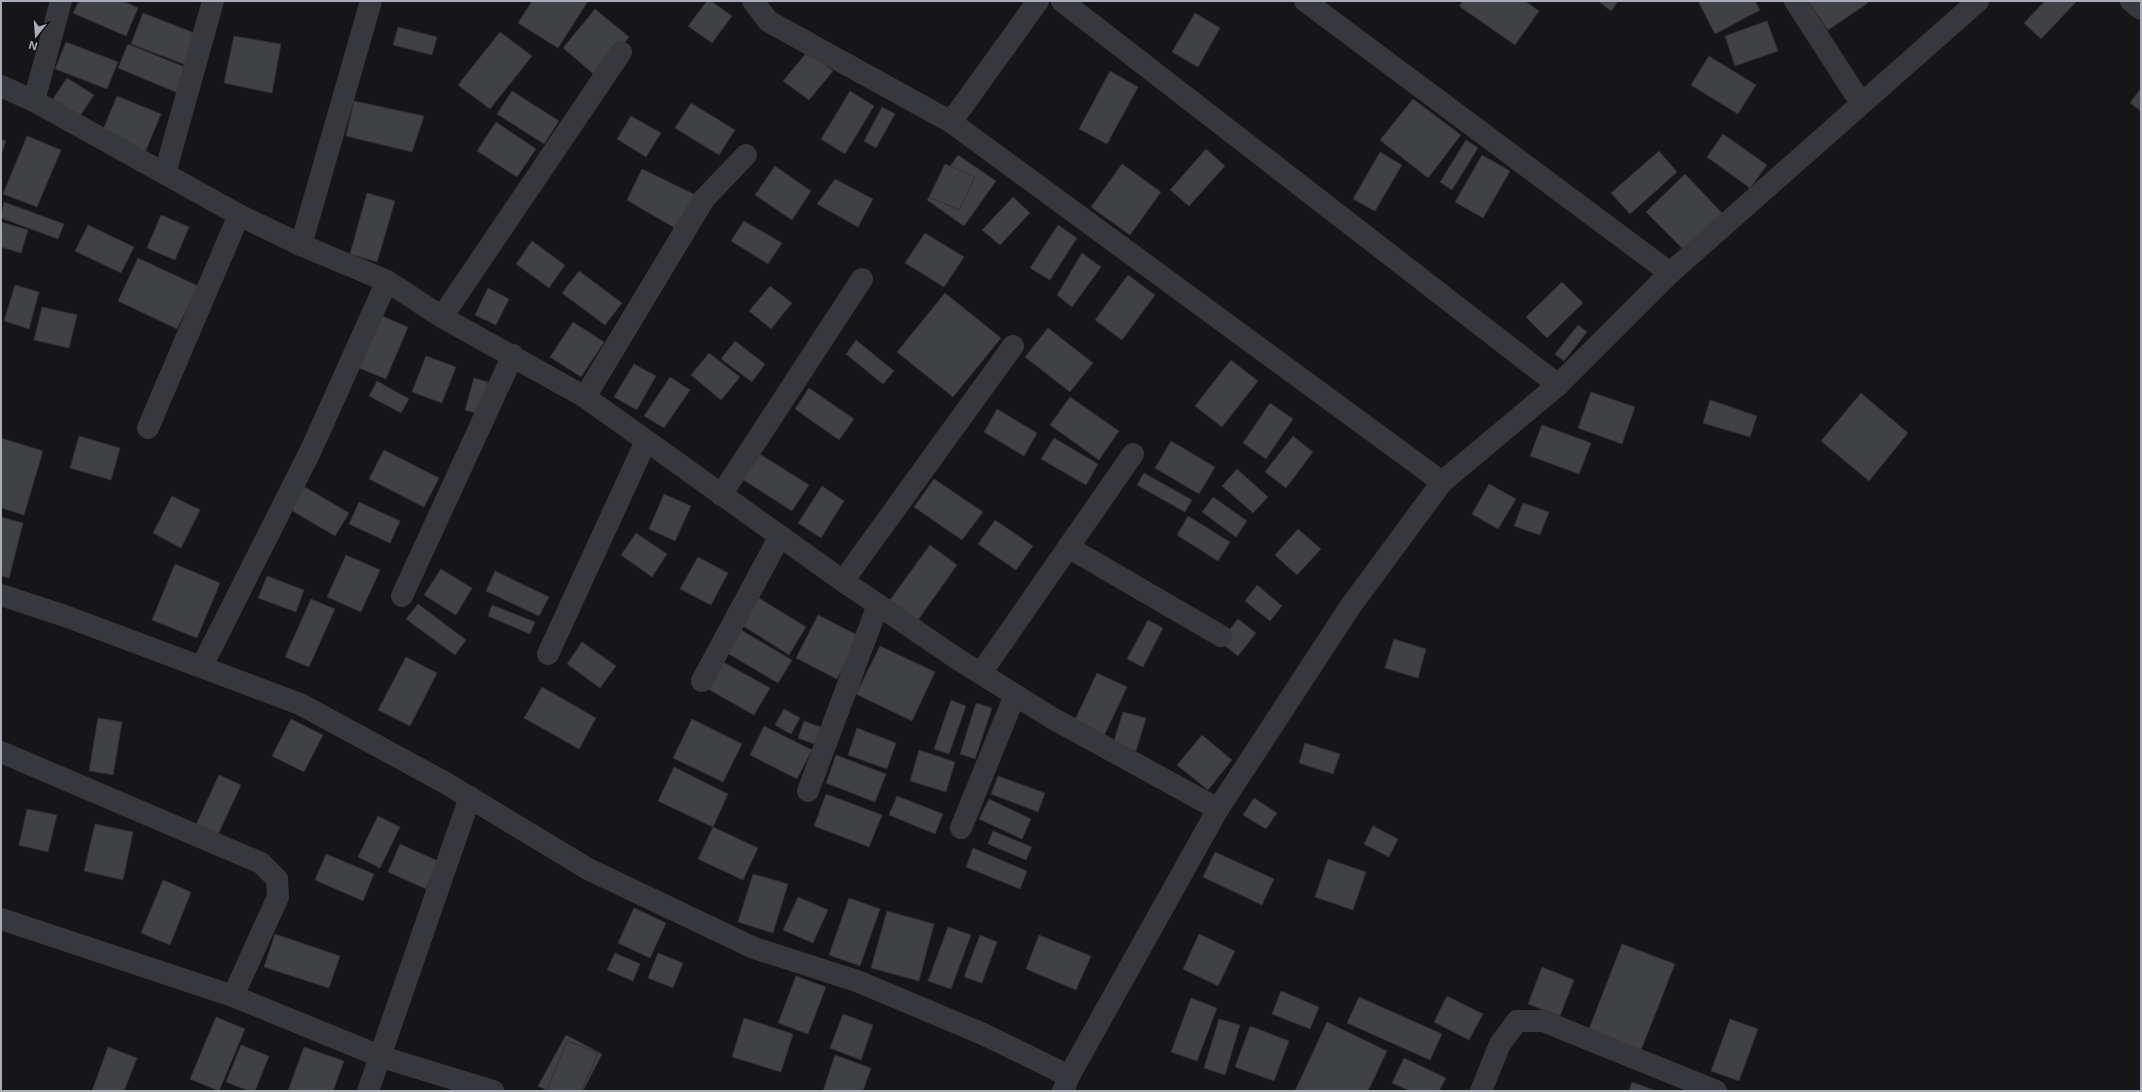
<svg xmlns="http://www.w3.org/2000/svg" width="2142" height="1092" viewBox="0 0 2142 1092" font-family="Inter,sans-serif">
<rect width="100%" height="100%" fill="#161618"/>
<g fill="#404145" stroke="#303034">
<polygon points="79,1 123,1 138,8 126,36 73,13"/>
<polygon points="532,1 588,1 558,48 518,23"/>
<polygon points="707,1 711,1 732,16 712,43 688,26"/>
<polygon points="1463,1 1525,1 1539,11 1515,45 1459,6"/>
<polygon points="1598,1 1618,1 1611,11"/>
<polygon points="1698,1 1755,1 1760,10 1715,34"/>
<polygon points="1808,1 1867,1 1868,3 1828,30"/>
<polygon points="2045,1 2077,1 2041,39 2024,23"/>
<polygon points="595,9 629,37 596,76 563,48"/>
<polygon points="143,13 197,34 186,65 131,44"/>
<polygon points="1195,13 1220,28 1198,67 1172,52"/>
<polygon points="1767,21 1778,51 1735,66 1725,36"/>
<polygon points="398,27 437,37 432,55 393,45"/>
<polygon points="500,32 532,56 490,109 458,85"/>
<polygon points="234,36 281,44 272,93 224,83"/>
<polygon points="66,42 118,62 107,89 55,69"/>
<polygon points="128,44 187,68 178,93 118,68"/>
<polygon points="808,51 833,71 809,100 783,81"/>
<polygon points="1709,56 1756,85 1738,114 1691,85"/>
<polygon points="1110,71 1138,87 1107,144 1079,129"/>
<polygon points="67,78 94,95 80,116 53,99"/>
<polygon points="2141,88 2141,111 2130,103"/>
<polygon points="512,91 559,121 544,144 497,114"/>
<polygon points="850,91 874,106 845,154 821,139"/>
<polygon points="117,96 161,114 144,155 100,137"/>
<polygon points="1413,99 1461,135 1428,178 1380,140"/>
<polygon points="354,101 424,116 412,152 346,136"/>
<polygon points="691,103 735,130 719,155 675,128"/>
<polygon points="882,107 895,114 876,148 864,141"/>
<polygon points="631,116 661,133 646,157 617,139"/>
<polygon points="496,122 536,149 517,177 477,151"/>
<polygon points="1723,134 1767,165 1750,188 1707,157"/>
<polygon points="27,136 61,150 37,207 3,194"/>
<polygon points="1,139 6,141 1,155"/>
<polygon points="1466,140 1478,148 1452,190 1440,182"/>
<polygon points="1206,149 1225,166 1189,206 1170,190"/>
<polygon points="1659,151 1677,172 1630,214 1611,193"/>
<polygon points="1380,152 1402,165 1375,211 1353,199"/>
<polygon points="958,155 996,181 964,226 927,200"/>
<polygon points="1482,155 1510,171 1483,218 1455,202"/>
<polygon points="945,164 975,177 959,210 929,197"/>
<polygon points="1122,164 1161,192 1130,235 1091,207"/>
<polygon points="775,166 811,191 792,220 755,195"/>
<polygon points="642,169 704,199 678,230 627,200"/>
<polygon points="1685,174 1723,214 1685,251 1646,212"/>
<polygon points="835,179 873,199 858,227 817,204"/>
<polygon points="367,193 395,201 377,262 350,254"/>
<polygon points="1013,197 1030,213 1000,245 982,230"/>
<polygon points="4,202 64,224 58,239 1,218"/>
<polygon points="161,215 189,227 175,260 147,248"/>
<polygon points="744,221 782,243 768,264 731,241"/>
<polygon points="1,222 28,230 21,253 1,247"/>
<polygon points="88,225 134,247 121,273 75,251"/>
<polygon points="1058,225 1077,238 1050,280 1030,268"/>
<polygon points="925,233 964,257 944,287 905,263"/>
<polygon points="532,241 565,265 549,288 516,264"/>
<polygon points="1082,253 1101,267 1072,307 1057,295"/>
<polygon points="138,258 198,286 177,329 118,301"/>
<polygon points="579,271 622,303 605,325 562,293"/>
<polygon points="1128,275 1155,295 1122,340 1095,320"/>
<polygon points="1562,282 1583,303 1547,338 1526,317"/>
<polygon points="15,285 39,292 29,329 4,321"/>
<polygon points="770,286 792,303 771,329 749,311"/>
<polygon points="488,288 509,299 496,325 475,315"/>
<polygon points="945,293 1001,338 953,397 897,352"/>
<polygon points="42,307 77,315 69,348 34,340"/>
<polygon points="382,316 408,327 386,379 359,368"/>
<polygon points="573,322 604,342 581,377 550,357"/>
<polygon points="1578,325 1587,332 1564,361 1555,354"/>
<polygon points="1048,328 1093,363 1070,392 1025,357"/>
<polygon points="856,340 894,371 883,384 846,354"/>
<polygon points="735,341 765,364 752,382 721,359"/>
<polygon points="709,353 740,377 721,400 691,375"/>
<polygon points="426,356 456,367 442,403 412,392"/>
<polygon points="1231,360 1258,381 1222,427 1195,406"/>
<polygon points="634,364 656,376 637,410 614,397"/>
<polygon points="670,377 690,390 664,428 644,416"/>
<polygon points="474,378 488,382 479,414 465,410"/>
<polygon points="377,381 409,399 401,413 369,396"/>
<polygon points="809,388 854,419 839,440 795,409"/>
<polygon points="1591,392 1635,407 1622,444 1578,428"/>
<polygon points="1861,393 1908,433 1869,481 1821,441"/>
<polygon points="1070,397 1119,431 1099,460 1050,425"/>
<polygon points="1710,400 1757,416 1750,437 1703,423"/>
<polygon points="1270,403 1293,419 1266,459 1243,443"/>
<polygon points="997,409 1037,433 1024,456 984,432"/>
<polygon points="1542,425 1591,443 1579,474 1530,456"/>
<polygon points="79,436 120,448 111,480 70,468"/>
<polygon points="1293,436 1313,452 1286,488 1265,472"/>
<polygon points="1,438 43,451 24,515 1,508"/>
<polygon points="1054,438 1098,464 1086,485 1041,459"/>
<polygon points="1171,441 1215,467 1199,494 1155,468"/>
<polygon points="384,450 439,478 424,507 369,479"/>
<polygon points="758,453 809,485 792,511 742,479"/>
<polygon points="1237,469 1268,497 1253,513 1222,486"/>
<polygon points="1144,473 1192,500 1185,512 1137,485"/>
<polygon points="934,479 983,512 962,540 914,507"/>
<polygon points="1489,484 1516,499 1498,529 1472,514"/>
<polygon points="303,486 349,513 335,536 289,509"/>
<polygon points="822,486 844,501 821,538 798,523"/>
<polygon points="664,494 691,506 675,541 649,529"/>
<polygon points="172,496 200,510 181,548 153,533"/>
<polygon points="1213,497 1247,521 1236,537 1202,512"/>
<polygon points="359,502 400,521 390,543 349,524"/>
<polygon points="1523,503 1549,512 1540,535 1514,526"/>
<polygon points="1188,516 1230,542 1218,561 1177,535"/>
<polygon points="1,517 23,523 9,578 1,576"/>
<polygon points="995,520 1033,546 1016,570 978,544"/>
<polygon points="1298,529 1321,549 1297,575 1275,555"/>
<polygon points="636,533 667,554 652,577 621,555"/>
<polygon points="930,545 957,565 918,620 890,600"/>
<polygon points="346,555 380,570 361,612 327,597"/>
<polygon points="698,557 728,573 711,605 680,589"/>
<polygon points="175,564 220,583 197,638 152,620"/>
<polygon points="441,569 472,588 456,615 424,595"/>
<polygon points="495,571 549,597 539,616 486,591"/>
<polygon points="267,576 304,590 296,612 258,598"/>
<polygon points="1257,585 1282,606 1270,621 1245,601"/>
<polygon points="754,595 806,627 789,655 737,622"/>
<polygon points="311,599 335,609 309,667 285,657"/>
<polygon points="418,604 466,640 455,655 406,619"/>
<polygon points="492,605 535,622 530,634 488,616"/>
<polygon points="818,615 859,636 837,679 796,658"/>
<polygon points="1238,619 1256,633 1238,656 1220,642"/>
<polygon points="1148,620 1163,628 1143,667 1127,659"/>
<polygon points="736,627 792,660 778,683 722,650"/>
<polygon points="1394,639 1426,649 1418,678 1385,668"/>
<polygon points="582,642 616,666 600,688 567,664"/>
<polygon points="880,646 935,672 912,721 856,694"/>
<polygon points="406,657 437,673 410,726 378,710"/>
<polygon points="723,662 770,688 754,715 708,689"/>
<polygon points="1097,673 1127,687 1104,736 1074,722"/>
<polygon points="542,687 596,718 579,749 524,718"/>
<polygon points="951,700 966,706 949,754 934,749"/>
<polygon points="976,703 992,708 975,759 960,754"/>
<polygon points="784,709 800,718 791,734 775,725"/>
<polygon points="1123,712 1146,718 1136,751 1113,744"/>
<polygon points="98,718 122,722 113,775 89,771"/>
<polygon points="291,719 323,735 304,772 272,756"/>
<polygon points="692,719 742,744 723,782 673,758"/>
<polygon points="804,721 823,728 817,745 798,738"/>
<polygon points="764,726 812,750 797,779 750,755"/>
<polygon points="857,728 896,743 887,769 848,755"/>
<polygon points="1202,735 1232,760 1208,790 1177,765"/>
<polygon points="1305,743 1340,754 1333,774 1299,763"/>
<polygon points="919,750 955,762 946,792 910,781"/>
<polygon points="836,755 886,774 875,802 826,783"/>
<polygon points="674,767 728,794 713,827 658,801"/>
<polygon points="219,775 241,785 215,841 193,831"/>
<polygon points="998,776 1045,793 1038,812 991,794"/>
<polygon points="826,794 882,815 869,847 814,826"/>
<polygon points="897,796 943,814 935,834 889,815"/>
<polygon points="1254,798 1277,813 1266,829 1243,815"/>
<polygon points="989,799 1031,819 1022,839 979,819"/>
<polygon points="27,809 57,815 48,852 19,845"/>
<polygon points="378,816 400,827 380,868 358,857"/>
<polygon points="95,824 133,832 123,880 84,871"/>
<polygon points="1373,826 1398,839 1389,857 1364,844"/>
<polygon points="713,827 758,848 743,880 698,859"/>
<polygon points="993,831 1032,847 1026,860 988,844"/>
<polygon points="400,844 438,861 426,889 388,872"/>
<polygon points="973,848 1027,871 1020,889 966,867"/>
<polygon points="1215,852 1274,879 1262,905 1203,877"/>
<polygon points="326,854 374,874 363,901 315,880"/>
<polygon points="1328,859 1366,872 1353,910 1315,897"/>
<polygon points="753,874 788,884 773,933 738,922"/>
<polygon points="163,880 191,892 170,945 141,933"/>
<polygon points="798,897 828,910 813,943 783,930"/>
<polygon points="849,898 880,909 860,966 829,955"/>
<polygon points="634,908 666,923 650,958 618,943"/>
<polygon points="887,911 934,924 919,981 871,968"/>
<polygon points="948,927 971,935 951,989 928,981"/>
<polygon points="275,934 340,956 329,988 264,967"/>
<polygon points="1199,934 1235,951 1218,986 1183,969"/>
<polygon points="980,935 997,942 982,983 964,977"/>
<polygon points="1039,935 1091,956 1076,990 1026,969"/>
<polygon points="1622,944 1675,964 1641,1050 1589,1029"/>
<polygon points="615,953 640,964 633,981 607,970"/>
<polygon points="658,953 683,963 673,988 648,978"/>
<polygon points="1542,967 1574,980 1560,1016 1528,1004"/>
<polygon points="796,976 826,987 808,1034 778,1023"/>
<polygon points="1281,991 1319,1007 1310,1029 1272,1014"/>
<polygon points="1447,996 1483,1014 1469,1040 1434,1022"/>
<polygon points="1359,997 1442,1034 1430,1060 1347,1023"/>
<polygon points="1191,998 1217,1008 1197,1061 1171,1052"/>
<polygon points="843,1014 873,1025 861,1060 830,1048"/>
<polygon points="216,1017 245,1029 219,1091 190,1079"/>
<polygon points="744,1018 793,1034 781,1072 732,1057"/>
<polygon points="1219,1019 1240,1025 1225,1075 1204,1068"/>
<polygon points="1730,1019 1758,1029 1739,1081 1711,1071"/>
<polygon points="1327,1022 1387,1051 1368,1091 1295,1091"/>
<polygon points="1250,1026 1289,1041 1274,1081 1235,1067"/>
<polygon points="566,1035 602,1054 583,1091 548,1091 538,1086"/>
<polygon points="567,1041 598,1053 582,1091 550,1091 547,1090"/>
<polygon points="241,1045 269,1056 255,1091 249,1091 226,1082"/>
<polygon points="108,1047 137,1058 124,1091 92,1091"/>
<polygon points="304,1047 344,1061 333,1091 288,1091"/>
<polygon points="835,1055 871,1068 863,1091 823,1091"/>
<polygon points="1404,1058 1446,1078 1439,1091 1410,1091 1392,1083"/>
<polygon points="1632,1082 1657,1091 1629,1091"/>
</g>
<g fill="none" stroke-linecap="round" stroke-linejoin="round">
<g stroke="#37383d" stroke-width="22">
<polyline points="753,1 768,21 951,122 1442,482"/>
<polyline points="1062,1 1558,385"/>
<polyline points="1305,1 1670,273"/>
<polyline points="1795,1 1861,103"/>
<polyline points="2131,1 2141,9"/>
<polyline points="1,86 34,101 239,215 301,245 387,281 442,317 585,397 843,581 956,658 1052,718 1218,809"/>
<polyline points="34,101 61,1"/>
<polyline points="951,122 1038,1"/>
<polyline points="165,173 213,1"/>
<polyline points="301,245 371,1"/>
<polyline points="442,317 621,52"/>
<polyline points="585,397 704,199 746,155"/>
<polyline points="148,428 239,215"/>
<polyline points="721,495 862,279"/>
<polyline points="1068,547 1221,636"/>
<polyline points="843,581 1013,346"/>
<polyline points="1,595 65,616 300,704 444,782 588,869 754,948 857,981 983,1034 1069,1076"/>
<polyline points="402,596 513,355"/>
<polyline points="548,654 646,441"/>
<polyline points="202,666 311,450 387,281"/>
<polyline points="981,673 1133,454"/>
<polyline points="702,681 780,536"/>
<polyline points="1,752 261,863 277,879 278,897 233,996"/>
<polyline points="808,791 878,605"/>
<polyline points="961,828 1015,695"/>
<polyline points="1,919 233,996 382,1057 493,1091"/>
<polyline points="368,1091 470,797"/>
<polyline points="1063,1091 1069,1076 1218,809 1350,607 1442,482 1558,385 1670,273 1978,1"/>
<polyline points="1481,1091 1500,1044 1517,1021 1543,1021 1716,1091"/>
</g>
</g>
<rect width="2142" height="1092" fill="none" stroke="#a8adb8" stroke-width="4"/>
<g transform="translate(36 36) rotate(197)" stroke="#111113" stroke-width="3" paint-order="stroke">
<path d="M0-3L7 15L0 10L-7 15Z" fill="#a8adb8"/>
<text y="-6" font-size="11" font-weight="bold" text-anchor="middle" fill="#a8adb8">N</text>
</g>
</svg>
